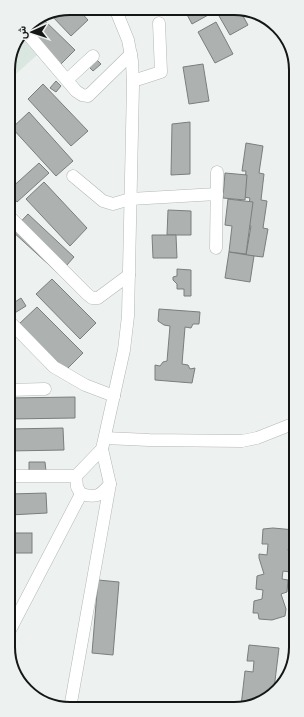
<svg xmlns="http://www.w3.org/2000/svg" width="304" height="717" viewBox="0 0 304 717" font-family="'Golos Text',Vazirmatn,sans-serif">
<rect width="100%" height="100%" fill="#edf1ef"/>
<polygon fill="#dae7e0" points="22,38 37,55 8,81 8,66"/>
<g fill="#adb1af" stroke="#7a7e7c">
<polygon points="70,8 77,8 88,20 71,36 51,15"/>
<polygon points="184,9 208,9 210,14 192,24"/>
<polygon points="215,9 239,9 248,25 230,35"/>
<polygon points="42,18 75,50 59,66 24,32 29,23"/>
<polygon points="216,22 233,54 215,63 198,32"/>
<polygon points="97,60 101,64 93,71 89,67"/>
<polygon points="203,64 209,101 189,104 183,67"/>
<polygon points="56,81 61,86 56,92 50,88"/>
<polygon points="43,84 88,131 71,146 28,99"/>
<polygon points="29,112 73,161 56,176 12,128"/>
<polygon points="190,122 190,174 171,175 172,124"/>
<polygon points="8,135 13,139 8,144"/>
<polygon points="246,143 263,146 259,173 264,174 261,200 267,201 263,228 268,229 263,257 246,255 251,226 245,225 250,198 243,197 246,171 242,171"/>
<polygon points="39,163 49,173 17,202 9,193 9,190"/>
<polygon points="225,173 247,175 245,200 223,198"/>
<polygon points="44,182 87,228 70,246 26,199"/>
<polygon points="228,199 253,202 246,254 229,252 232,226 225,225"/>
<polygon points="168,210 191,211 191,235 167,235"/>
<polygon points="28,214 74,257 59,274 12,231"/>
<polygon points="152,235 176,235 177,258 153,258"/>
<polygon points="229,252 254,256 250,282 225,278"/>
<polygon points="177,269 191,270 191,296 184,296 184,289 177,289 177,284 173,280 173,277 177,276"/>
<polygon points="52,279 96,323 80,339 36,294"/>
<polygon points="21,298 26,306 13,314 9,306"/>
<polygon points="37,307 83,353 66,370 19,324"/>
<polygon points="159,309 200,312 199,324 193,324 191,328 185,327 182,364 188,365 190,369 195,368 192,383 155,380 155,365 160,366 163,362 167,361 170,326 164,325 158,321"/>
<polygon points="75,397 75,418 9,419 9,398"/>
<polygon points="63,428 64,450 9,451 9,429"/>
<polygon points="29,462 45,462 46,471 29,472"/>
<polygon points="46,493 47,513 10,515 10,494"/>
<polygon points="273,528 295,530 294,547 288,549 291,560 290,572 283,571 282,579 288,580 287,592 281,594 286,609 285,616 272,620 259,619 258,613 253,613 254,601 262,599 263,590 256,589 257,576 264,574 259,558 259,554 267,555 268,544 262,544 263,529"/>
<rect x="10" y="533" width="22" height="20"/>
<polygon points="98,580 119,582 113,655 92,653"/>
<polygon points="249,645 279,648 274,689 269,689 269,695 250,707 248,707 241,706 245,671 253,672 254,661 247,661"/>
</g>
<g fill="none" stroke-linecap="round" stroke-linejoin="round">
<g stroke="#b3b7b5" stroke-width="13">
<g id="minor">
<polyline points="25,31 76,91 82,95 88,96 131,54"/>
<polyline points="67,80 93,56"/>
<polyline points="133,81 161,72 159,23"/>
<polyline points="73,176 103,201 113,204 130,199 217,194"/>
<polyline points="9,216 87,294 92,298 98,298 129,275"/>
<polyline points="216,248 217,172"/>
<polyline points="9,321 54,367 85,385 114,396"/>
<polyline points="9,390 45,389"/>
<polyline points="105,438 149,440 242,441 257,438 295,423"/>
<polyline points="102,449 124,350 128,316 133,85 132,61 128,40 115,8"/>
<path d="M9 476H76L102 449 110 484C100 496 97 498 81 494L77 487 76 476"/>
<polyline points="10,630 81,494"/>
<polyline points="294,657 296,642"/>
<polyline points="70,708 110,484"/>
</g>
</g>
<use href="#minor" stroke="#fff" stroke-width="12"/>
</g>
<path d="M0 0H304V717H0ZM70 15H234A55 55 0 0 1 289 70V647A55 55 0 0 1 234 702H70A55 55 0 0 1 15 647V70A55 55 0 0 1 70 15Z" fill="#edf1ef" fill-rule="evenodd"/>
<path fill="none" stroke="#151716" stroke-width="2" d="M70 15H234A55 55 0 0 1 289 70V647A55 55 0 0 1 234 702H70A55 55 0 0 1 15 647V70A55 55 0 0 1 70 15Z"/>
<g transform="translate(32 32) rotate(267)" stroke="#edf1ef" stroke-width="3" paint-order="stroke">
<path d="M0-3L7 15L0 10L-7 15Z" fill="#151716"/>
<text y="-6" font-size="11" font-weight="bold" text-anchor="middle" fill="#151716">ش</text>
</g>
</svg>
